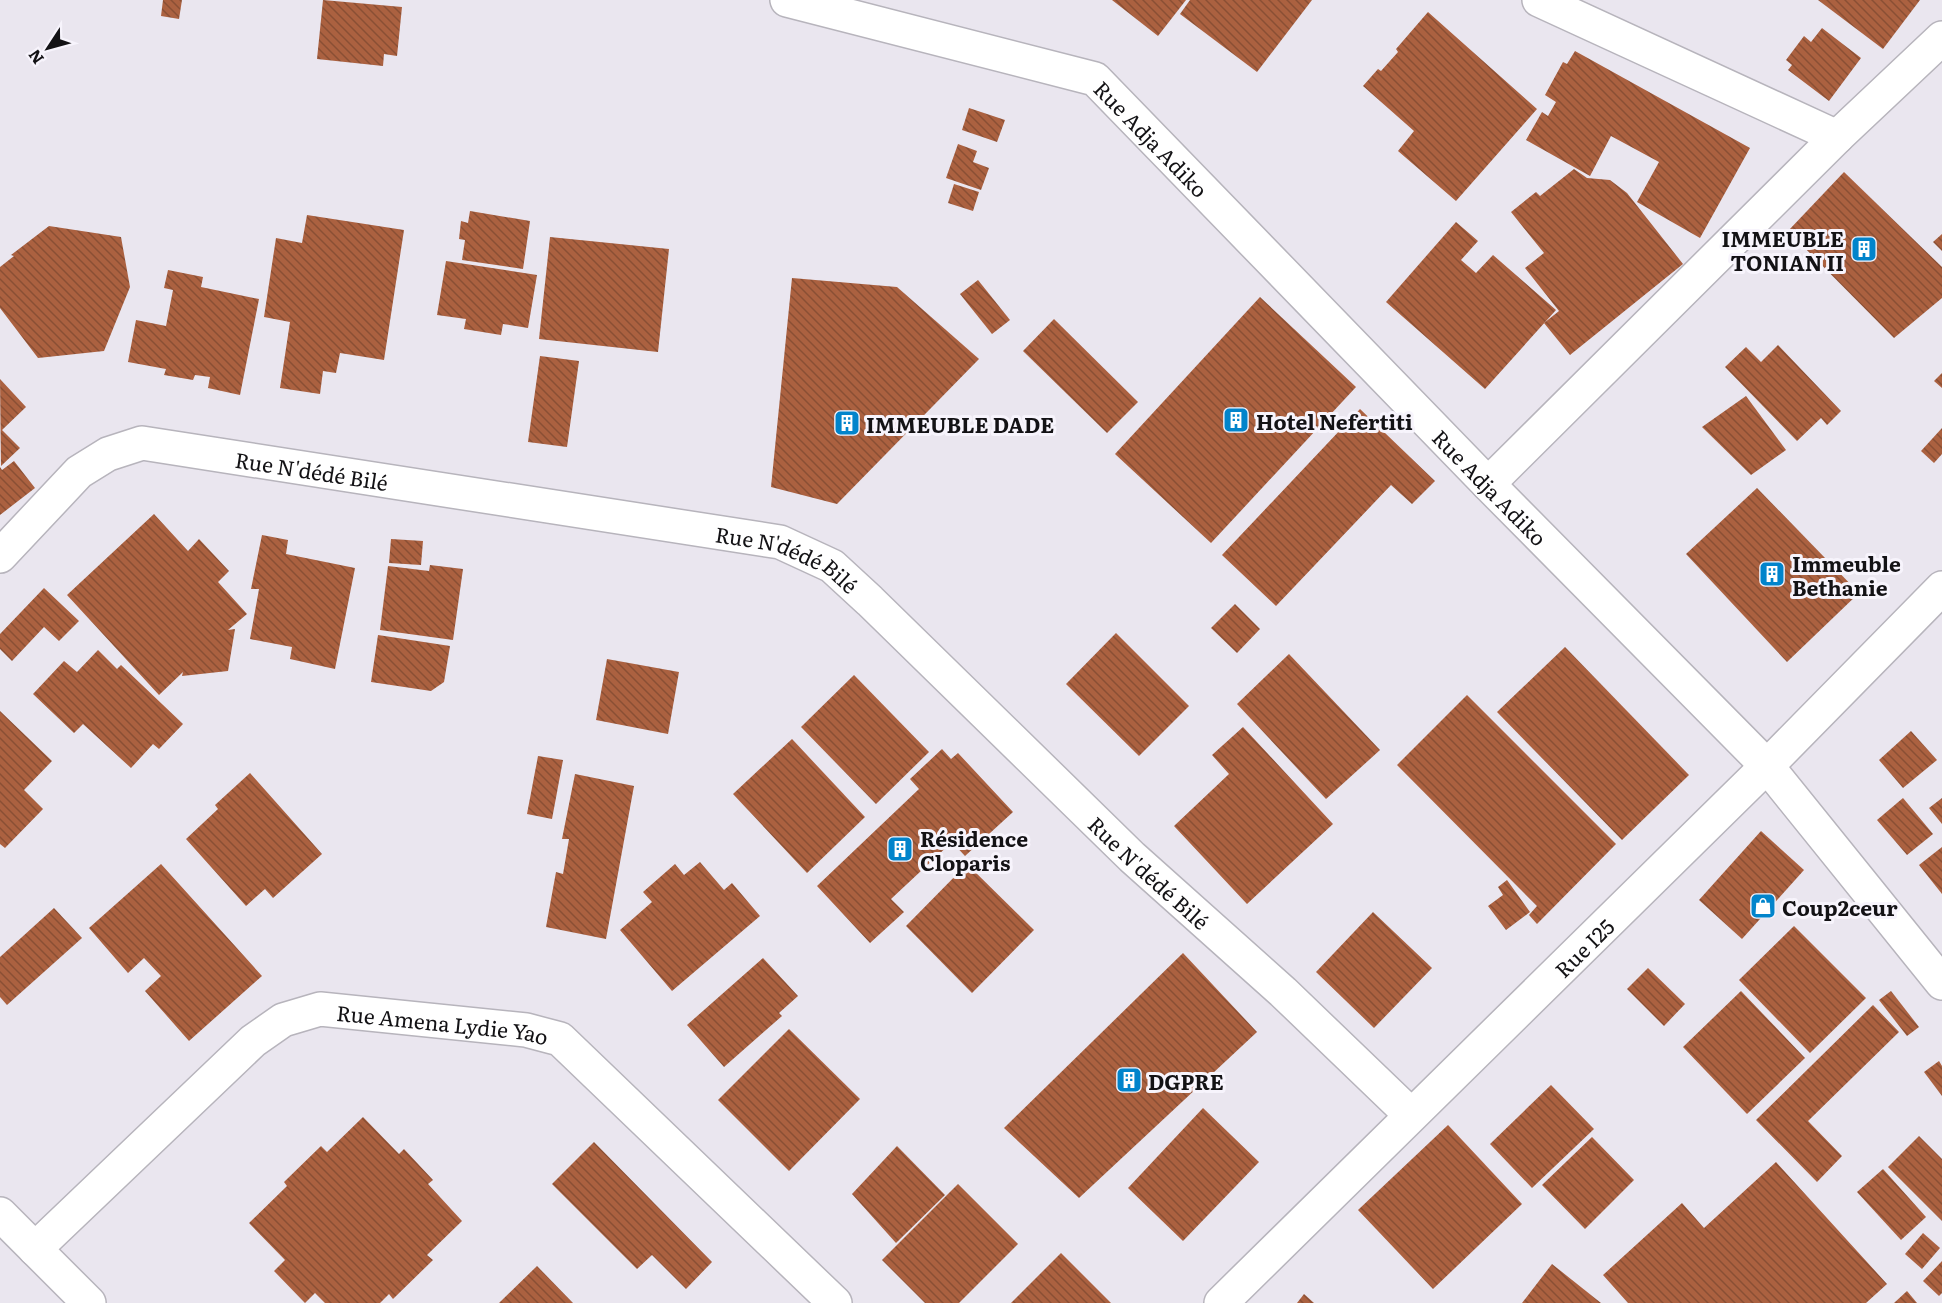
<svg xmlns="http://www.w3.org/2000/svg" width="1942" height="1303" viewBox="0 0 1942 1303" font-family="Literata,serif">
<defs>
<pattern id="building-back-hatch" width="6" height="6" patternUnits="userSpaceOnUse" patternTransform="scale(1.5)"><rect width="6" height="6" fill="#ab6140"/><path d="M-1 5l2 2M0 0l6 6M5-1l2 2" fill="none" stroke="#8a4f34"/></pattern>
</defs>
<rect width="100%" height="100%" fill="#eae6ef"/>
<g fill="url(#building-back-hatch)">
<polygon points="163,0 182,0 179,19 161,16"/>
<polygon points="323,0 402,7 397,56 384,54 383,66 317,59"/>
<polygon points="1112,0 1186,0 1158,36"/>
<polygon points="1190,0 1312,0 1257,72 1180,14"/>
<polygon points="1818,0 1920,0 1883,49"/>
<polygon points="1428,12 1537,109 1456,201 1398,151 1414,131 1363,86 1378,69 1381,71 1398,52 1396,49"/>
<polygon points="1822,28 1861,58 1829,101 1788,70 1792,65 1786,60 1804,36 1811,42"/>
<polygon points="1575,51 1750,148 1700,238 1637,202 1659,162 1611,136 1590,176 1526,140 1542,112 1548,116 1556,102 1545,95 1563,62 1567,64"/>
<polygon points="969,108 1005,120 997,142 962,130"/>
<polygon points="958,144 977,151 973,162 989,168 981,190 946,178"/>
<polygon points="1574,169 1587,178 1610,180 1627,193 1683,264 1570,355 1544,323 1559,311 1525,268 1544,253 1511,212 1536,192 1540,196"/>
<polygon points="1844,172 1942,267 1942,298 1894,338 1788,231"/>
<polygon points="954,184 979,192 973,211 948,203"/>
<polygon points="470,211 530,221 523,269 462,260 465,240 459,239 461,221 468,223"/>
<polygon points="307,215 404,230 384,360 340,353 336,373 323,371 320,394 280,388 290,322 264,317 276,238 302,243"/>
<polygon points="1456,222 1478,241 1461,260 1476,273 1493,255 1556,310 1485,389 1386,302"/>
<polygon points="49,226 121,237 130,287 104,351 38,358 0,308 0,267 14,256 11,255"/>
<polygon points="1942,234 1942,251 1933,242"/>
<polygon points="550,237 669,249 658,352 539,339"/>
<polygon points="446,261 537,275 528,328 503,324 501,335 464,329 466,319 437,315"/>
<polygon points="168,270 203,277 201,287 259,299 240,395 208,388 210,377 195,375 193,380 164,375 166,369 128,362 136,320 166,326 173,290 164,288"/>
<polygon points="792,278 897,287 979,359 837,504 771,487"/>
<polygon points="978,280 1010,320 992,334 960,294"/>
<polygon points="1260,297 1356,387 1211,543 1115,454"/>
<polygon points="1054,319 1138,402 1107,433 1023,351"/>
<polygon points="1778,345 1841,411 1827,425 1821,418 1797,441 1725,367 1746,347 1761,362"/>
<polygon points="540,356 579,361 567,447 528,442"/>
<polygon points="1942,373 1942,388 1934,381"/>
<polygon points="0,379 26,407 2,430 20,448 1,466"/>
<polygon points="1746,396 1786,450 1751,475 1702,427"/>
<polygon points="1360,409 1435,481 1412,504 1391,485 1276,606 1222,555"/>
<polygon points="1942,428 1942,454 1934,463 1921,451"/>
<polygon points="14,461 35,488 0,515 0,467 2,470"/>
<polygon points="1757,488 1859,593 1787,662 1686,554"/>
<polygon points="154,514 188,551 199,539 229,571 218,582 247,614 228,630 235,629 228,671 182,676 183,672 159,695 67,595"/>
<polygon points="262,535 288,540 286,554 355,568 335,669 290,659 292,647 250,639 259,589 251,589"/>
<polygon points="391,539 423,541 421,565 389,563"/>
<polygon points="430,565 463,569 453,640 380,630 388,566 429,571"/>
<polygon points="44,588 79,621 59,641 44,627 12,661 0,649 0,634"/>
<polygon points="1235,604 1260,629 1237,653 1211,628"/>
<polygon points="1116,633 1189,706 1139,756 1066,684"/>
<polygon points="378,635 450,646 444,682 431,691 371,682"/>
<polygon points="1565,647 1689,775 1622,840 1497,712"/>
<polygon points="98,650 117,669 121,665 183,724 159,749 153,744 131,768 83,724 74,733 33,694 64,661 77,672"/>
<polygon points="1289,654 1380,750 1326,799 1237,704"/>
<polygon points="607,659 679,672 668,734 596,720"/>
<polygon points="854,675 929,752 876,804 801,727"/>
<polygon points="1467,695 1616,844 1537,924 1529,915 1537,906 1397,765"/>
<polygon points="0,711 52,761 24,790 43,809 5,848 0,844"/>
<polygon points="1243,727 1333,824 1247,904 1174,826 1229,774 1212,755"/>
<polygon points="1911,731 1937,760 1903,788 1879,760"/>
<polygon points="792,739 865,817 807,873 733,794"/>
<polygon points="942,749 951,759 958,753 1013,812 965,856 952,842 891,899 904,912 870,943 817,886 919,789 910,779"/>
<polygon points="538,756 563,760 552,819 527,814"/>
<polygon points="250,773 322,854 273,898 265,889 246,906 186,839 218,809 215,805"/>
<polygon points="575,774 634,786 606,939 546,927 556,872 563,874 569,839 562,839"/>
<polygon points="1903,798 1933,834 1907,855 1877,820"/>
<polygon points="1942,798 1942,824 1929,808"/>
<polygon points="1761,831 1804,870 1742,939 1699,900"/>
<polygon points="1942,847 1942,894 1919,865"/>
<polygon points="700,862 724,890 732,883 760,916 672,991 620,930 652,902 643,892 675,864 684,875"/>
<polygon points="161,864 262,976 189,1041 145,991 161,976 144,958 128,973 89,928"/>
<polygon points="967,864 1034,930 972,993 906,926"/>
<polygon points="1507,880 1530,912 1506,930 1488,906 1503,895 1498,887"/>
<polygon points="54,908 82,938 7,1005 0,997 0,957"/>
<polygon points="1373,912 1432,968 1374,1028 1316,972"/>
<polygon points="1794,926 1866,998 1810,1053 1739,980"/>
<polygon points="1183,953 1257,1032 1079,1198 1004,1128"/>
<polygon points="763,958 798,996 779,1013 782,1016 724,1067 687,1025"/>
<polygon points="1648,968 1685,1004 1664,1026 1627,989"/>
<polygon points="1741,991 1805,1058 1747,1114 1683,1047"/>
<polygon points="1891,991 1919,1027 1907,1036 1879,1000"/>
<polygon points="1873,1005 1899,1032 1808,1121 1842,1156 1817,1182 1756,1120"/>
<polygon points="789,1029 860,1099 789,1171 718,1100"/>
<polygon points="1939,1061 1942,1066 1942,1096 1924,1072"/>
<polygon points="1551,1085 1594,1129 1532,1188 1490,1144"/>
<polygon points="1203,1108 1259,1162 1183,1241 1128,1188"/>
<polygon points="363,1117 399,1154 404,1149 433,1180 428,1184 462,1221 427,1255 433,1260 393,1299 389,1294 380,1303 325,1303 315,1293 305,1303 274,1271 285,1260 249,1223 287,1186 284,1182 321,1146 327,1152"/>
<polygon points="1448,1125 1522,1204 1433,1289 1358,1210"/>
<polygon points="1919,1136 1942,1159 1942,1221 1888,1167"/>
<polygon points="1592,1137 1634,1180 1585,1229 1542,1185"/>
<polygon points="594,1142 712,1262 686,1289 652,1255 637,1269 552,1184"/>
<polygon points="897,1146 945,1195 896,1243 852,1194"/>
<polygon points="1776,1162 1887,1284 1866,1303 1628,1303 1603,1275 1682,1203 1704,1228"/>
<polygon points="1883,1169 1926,1217 1901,1240 1857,1192"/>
<polygon points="958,1184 1018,1244 959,1303 925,1303 882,1260"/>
<polygon points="1923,1233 1940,1248 1922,1269 1905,1254"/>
<polygon points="1061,1253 1111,1303 1011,1303"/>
<polygon points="1942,1261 1942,1293 1939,1296 1923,1281"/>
<polygon points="1552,1264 1601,1303 1522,1303"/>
<polygon points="537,1266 573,1303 499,1303"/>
<polygon points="1907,1291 1917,1303 1894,1303"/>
<polygon points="1304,1294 1314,1303 1297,1303"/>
</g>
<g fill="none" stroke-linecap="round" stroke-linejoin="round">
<g stroke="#b7b4bc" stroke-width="36">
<g id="street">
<path id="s1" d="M787 0 1095 79 1488 484 1767 766 1942 983"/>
<polyline points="1539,0 1837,137"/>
<polyline points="1488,484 1837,137 1942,38"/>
<path id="s2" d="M0 556 79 472 108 454 142 443 780 542 832 566 870 601 1132 857 1283 992 1411 1115"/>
<polyline points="0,1214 89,1303"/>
<path id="s3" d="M35 1249 253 1041 283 1020 320 1009 526 1030 560 1039 835 1303"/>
<path id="s4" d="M1221 1303 1767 766 1942 588"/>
</g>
</g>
<use href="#street" stroke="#fff" stroke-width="33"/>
</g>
<defs>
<g id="building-square" transform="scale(1.35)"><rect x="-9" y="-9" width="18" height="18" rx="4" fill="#0184cb" stroke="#f7f4fc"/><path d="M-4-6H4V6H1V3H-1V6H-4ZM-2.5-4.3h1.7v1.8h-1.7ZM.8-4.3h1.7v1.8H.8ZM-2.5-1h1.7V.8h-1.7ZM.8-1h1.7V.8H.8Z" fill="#fff"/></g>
<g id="shop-square" transform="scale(1.35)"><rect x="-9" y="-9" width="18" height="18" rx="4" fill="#0184cb" stroke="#f7f4fc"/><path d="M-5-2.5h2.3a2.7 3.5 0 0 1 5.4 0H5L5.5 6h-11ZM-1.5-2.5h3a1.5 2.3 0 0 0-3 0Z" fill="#fff"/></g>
</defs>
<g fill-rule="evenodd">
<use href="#building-square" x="1864" y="249"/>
<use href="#building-square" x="1236" y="420"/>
<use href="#building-square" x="847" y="423"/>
<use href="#building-square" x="1772" y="574"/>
<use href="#building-square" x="900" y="849"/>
<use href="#shop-square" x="1763" y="906"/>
<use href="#building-square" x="1129" y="1080"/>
</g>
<g text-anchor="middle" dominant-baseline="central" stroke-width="6" stroke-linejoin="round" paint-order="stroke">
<g font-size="21" fill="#131215" stroke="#f7f4fc">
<text stroke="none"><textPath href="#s1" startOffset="400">Rue Adja Adiko</textPath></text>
<text stroke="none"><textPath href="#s2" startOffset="357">Rue N'dédé Bilé</textPath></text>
<text stroke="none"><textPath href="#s1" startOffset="886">Rue Adja Adiko</textPath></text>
<text stroke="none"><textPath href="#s2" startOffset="843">Rue N'dédé Bilé</textPath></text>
<text stroke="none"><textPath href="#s2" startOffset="1329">Rue N'dédé Bilé</textPath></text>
<text stroke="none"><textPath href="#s4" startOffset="508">Rue I25</textPath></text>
<text stroke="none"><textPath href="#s3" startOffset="500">Rue Amena Lydie Yao</textPath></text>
</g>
<g font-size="21" font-weight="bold" fill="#131215" stroke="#f7f4fc" text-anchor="start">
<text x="1844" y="237" text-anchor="end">IMMEUBLE<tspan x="1844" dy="24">TONIAN II</tspan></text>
<text x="1256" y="420">Hotel Nefertiti</text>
<text x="866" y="423">IMMEUBLE DADE</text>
<text x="1792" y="562">Immeuble<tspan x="1792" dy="24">Bethanie</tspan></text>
<text x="920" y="837">Résidence<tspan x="920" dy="24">Cloparis</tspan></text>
<text x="1782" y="906">Coup2ceur</text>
<text x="1148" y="1080">DGPRE</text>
</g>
</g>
<g transform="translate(48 48) rotate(234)" stroke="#f7f4fc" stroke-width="4.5" paint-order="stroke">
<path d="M0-4.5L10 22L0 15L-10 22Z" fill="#131215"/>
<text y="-9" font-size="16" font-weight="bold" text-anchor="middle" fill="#131215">N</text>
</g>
</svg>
